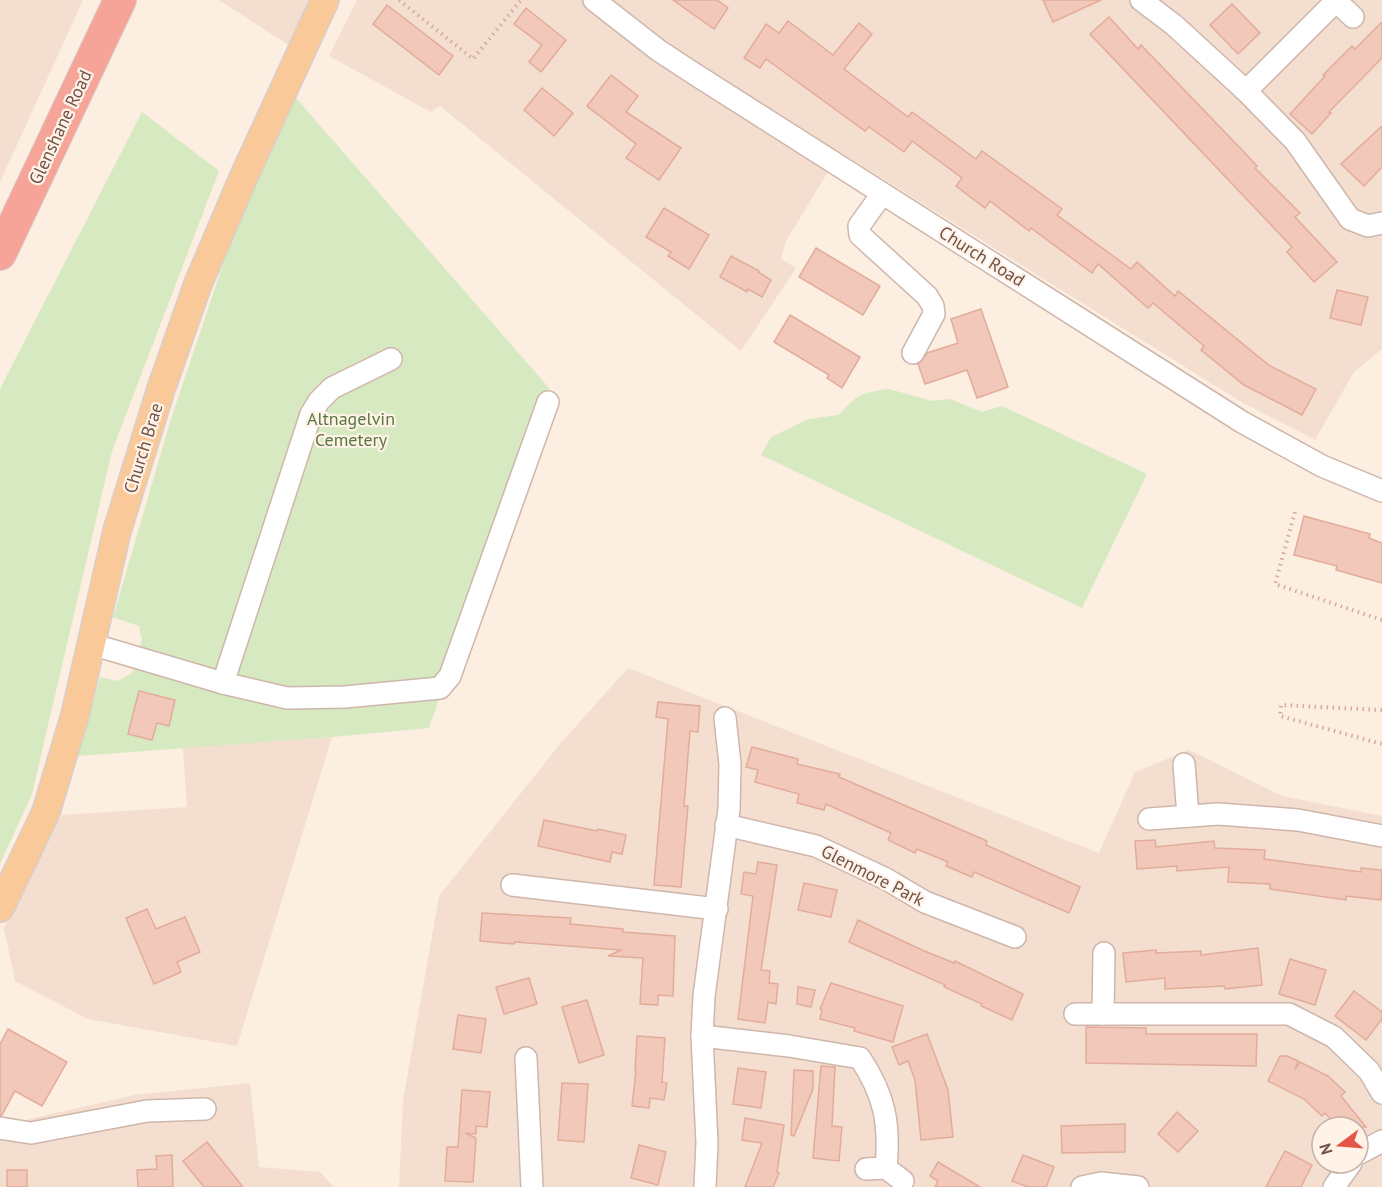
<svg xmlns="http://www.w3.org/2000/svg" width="1382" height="1187" viewBox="0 0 1382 1187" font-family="'PT Sans',sans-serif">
<rect width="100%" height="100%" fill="#fceee1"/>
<g fill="#f3ded0" fill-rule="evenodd">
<polygon points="0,0 83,0 0,182"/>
<polygon points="219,0 313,0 290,46"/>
<polygon points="357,0 1382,0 1382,349 1354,372 1315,440 1238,400 840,152 786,241 781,259 796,268 741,351 440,106 431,112 329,56"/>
<path d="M628 668 1099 853 1135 772 1189 750 1282 796 1382 816V1187H399L403 1101 439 896 560 744ZM1322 1127H1358V1163H1322Z"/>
<polygon points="332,737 237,1046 88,1019 15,981 4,928 62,815 187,807 183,748"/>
<polygon points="250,1083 259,1167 320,1172 334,1187 0,1187 0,1132 29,1119 135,1095"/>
</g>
<g fill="#d6e9c0">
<polygon points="296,98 549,388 429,728 332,737 78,756 100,677 118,681 132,673 142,640 139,626 113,617 171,419 247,193"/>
<polygon points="142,112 219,171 112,451 32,794 0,864 0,389"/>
<path d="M889 389 932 401 950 399 982 412 1002 406 1147 474 1082 608 761 455 771 437 809 419 839 415C855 395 864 392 889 389Z"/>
</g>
<g fill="#f1c8b9" stroke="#e3ac9a" stroke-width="1.5">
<polygon points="673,0 717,0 728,8 714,29"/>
<polygon points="1043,0 1101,0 1053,22"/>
<polygon points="1232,4 1260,33 1238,54 1210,25"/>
<polygon points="387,5 453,56 439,75 373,24"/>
<polygon points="526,8 566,40 541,72 529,62 542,45 514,24"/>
<polygon points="1109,17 1138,49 1141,45 1243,151 1257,166 1255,168 1300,213 1295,217 1337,262 1314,282 1287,252 1292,247 1090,34"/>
<polygon points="788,21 833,55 859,23 872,34 844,69 908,117 912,112 976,159 982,151 1062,209 1057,215 1131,269 1137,262 1175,296 1178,291 1270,366 1316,389 1302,415 1244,385 1201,350 1204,346 1153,303 1148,308 1098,264 1092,273 1031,228 1029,231 990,201 985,208 956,186 962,178 912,141 904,152 869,127 865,131 766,59 760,68 744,58 766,24 779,33"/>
<polygon points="1382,22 1382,58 1329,112 1331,113 1312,134 1290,114 1325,76 1323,75 1352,46 1355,49"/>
<polygon points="611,75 638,96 626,112 681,148 659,180 626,158 636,144 587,106"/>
<polygon points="542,88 573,113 554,136 524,110"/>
<polygon points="1382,126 1382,167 1364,186 1341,164"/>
<polygon points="664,208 709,235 689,269 668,256 671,252 646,237"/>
<polygon points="816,248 880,286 863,315 799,277"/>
<polygon points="731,256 759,271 758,272 771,280 762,297 748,289 747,292 720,277"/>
<polygon points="1337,290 1368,297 1361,325 1330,318"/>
<polygon points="981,309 1008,387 977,398 967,370 925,384 918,364 927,353 958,343 951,319"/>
<polygon points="790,315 860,357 842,388 827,378 829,375 774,342"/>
<polygon points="1304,516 1370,534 1369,538 1382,543 1382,583 1336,570 1337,566 1294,555"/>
<polygon points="139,691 175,700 169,726 157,723 152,740 128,734"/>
<polygon points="658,702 700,706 698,732 690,731 684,806 688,806 681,887 654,885 668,719 656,717"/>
<polygon points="752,747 798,759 797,764 840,774 839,777 987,841 986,845 1080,887 1069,913 974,872 972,877 946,866 948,862 917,849 915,853 888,840 891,833 826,804 824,810 797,803 799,794 755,782 758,770 746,767"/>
<polygon points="544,820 597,831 598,829 626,835 622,854 612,852 610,862 538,846"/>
<polygon points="1155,840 1156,847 1214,841 1215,848 1265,850 1264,859 1361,872 1361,868 1382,870 1381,900 1346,896 1346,900 1270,889 1270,884 1228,882 1229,867 1177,871 1177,866 1137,869 1135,841"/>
<polygon points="758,862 777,865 761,970 770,971 769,983 778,984 776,1004 768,1002 765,1023 738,1019 753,896 741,894 744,872 756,874"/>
<polygon points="804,883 837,890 831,917 798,910"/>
<polygon points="147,909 156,929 185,917 200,952 177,962 181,972 154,984 126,918"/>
<polygon points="482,913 571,918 570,924 623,929 623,932 675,936 673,996 658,995 658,1005 640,1004 643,958 608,956 621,950 515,942 514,944 480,941"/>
<polygon points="858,920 922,950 954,963 955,961 1023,994 1012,1020 981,1006 982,1004 944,987 945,985 849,942"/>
<polygon points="1258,948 1262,985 1225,989 1224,986 1165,989 1165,978 1126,982 1123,953 1156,950 1156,953 1201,951 1201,955"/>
<polygon points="1290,959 1326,970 1315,1005 1279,994"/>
<polygon points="529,978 537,1004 504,1014 496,987"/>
<polygon points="831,983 903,1006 893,1042 854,1031 855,1028 820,1019 822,1010 820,1009"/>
<polygon points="798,987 815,990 811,1007 797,1004"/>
<polygon points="1354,991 1382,1012 1382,1019 1366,1040 1335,1016"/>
<polygon points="587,1000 604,1055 579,1063 562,1007"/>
<polygon points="458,1015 486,1019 481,1053 453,1049"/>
<polygon points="1086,1027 1146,1028 1146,1034 1257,1034 1256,1066 1086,1063"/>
<polygon points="8,1029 67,1062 42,1106 15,1091 2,1115 0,1116 0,1044"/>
<polygon points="927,1034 948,1090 953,1137 921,1140 915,1080 908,1061 899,1065 892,1047"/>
<polygon points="637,1036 665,1038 662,1082 667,1083 664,1100 650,1098 649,1108 632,1106 636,1070 635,1070"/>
<polygon points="1280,1056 1287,1056 1298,1061 1295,1069 1300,1062 1328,1076 1345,1092 1341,1096 1366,1127 1337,1127 1325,1113 1322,1116 1304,1099 1268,1081"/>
<polygon points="821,1066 835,1067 832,1126 842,1127 839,1161 813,1158"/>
<polygon points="738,1068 766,1072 761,1108 733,1104"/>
<polygon points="794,1070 813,1071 813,1089 794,1136 791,1135"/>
<polygon points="562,1083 588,1084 584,1142 558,1140"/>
<polygon points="462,1090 490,1092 487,1127 476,1126 476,1134 465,1133 476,1138 473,1182 445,1181 447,1147 458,1147"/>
<polygon points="1177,1112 1198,1131 1178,1152 1158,1134"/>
<polygon points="745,1118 784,1125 777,1172 779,1173 773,1187 745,1187 762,1143 742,1140"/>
<polygon points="1125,1124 1125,1152 1062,1153 1061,1126"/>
<polygon points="207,1142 243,1187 204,1187 183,1161"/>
<polygon points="639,1145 666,1152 658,1185 631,1178"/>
<polygon points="1285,1151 1312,1165 1301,1187 1266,1187"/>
<polygon points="172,1155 173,1187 138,1187 137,1170 157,1169 156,1156"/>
<polygon points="1023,1155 1054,1167 1046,1187 1028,1187 1012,1181"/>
<polygon points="938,1162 980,1187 935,1187 938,1181 930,1176"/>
<rect x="7" y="1170" width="20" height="17"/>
</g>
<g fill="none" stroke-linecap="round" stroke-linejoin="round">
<g stroke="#cfb6ab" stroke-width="24">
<g id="minor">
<polyline points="594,0 658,50 693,73 1242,422 1322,466 1382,491"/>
<polyline points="1141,0 1174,25 1246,91 1295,141 1350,219 1368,226 1382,223"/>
<polyline points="1336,1 1353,17"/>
<polyline points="1246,91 1337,0"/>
<polyline points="882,194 859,226 860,235 927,296 933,306 934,314 913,353"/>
<polyline points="91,644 223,683 287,698 345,697 440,688 450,676 548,402"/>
<polyline points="223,683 311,414 319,401 332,388 391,359"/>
<polyline points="1184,764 1188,816"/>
<polyline points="1149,819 1218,814 1298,820 1382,836"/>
<polyline points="726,825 816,846 886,879 925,902 1015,937"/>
<polyline points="512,885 717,909"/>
<polyline points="1075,1014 1289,1014 1334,1037 1369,1071 1382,1093"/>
<polyline points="1103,1014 1104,953"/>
<path d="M702 1036 789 1046 860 1058C885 1096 890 1123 886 1168"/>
<polyline points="526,1058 532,1187"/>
<polyline points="0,1128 31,1133 147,1111 205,1109"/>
<polyline points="1358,1154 1382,1141"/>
<polyline points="866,1169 886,1168 903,1181"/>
<polyline points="705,1187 707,1143 702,1036 704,996 729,809 730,764 725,718"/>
<polyline points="1082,1187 1101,1183 1138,1187"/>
<polyline points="1334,1187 1351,1163"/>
</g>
</g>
<g stroke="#d8cfcc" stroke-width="30">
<polyline id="major" points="0,908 46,812 75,715 117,531 161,389 198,284 244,176 325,0"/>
</g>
<g stroke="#d8cfcc" stroke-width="34">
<polyline id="highway" points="0,254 120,0"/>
</g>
<g stroke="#d5ab9d" stroke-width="4" stroke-dasharray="1.5 4.5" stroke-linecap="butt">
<polyline points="399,0 473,59 521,0"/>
<polyline points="1295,512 1275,584 1382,620"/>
<polyline points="1382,710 1281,705 1280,716 1382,744"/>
</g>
<use href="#minor" stroke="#fff" stroke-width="21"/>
<use href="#major" stroke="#fac99a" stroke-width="27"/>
<use href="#highway" stroke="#f6a498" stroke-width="32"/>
</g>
<g text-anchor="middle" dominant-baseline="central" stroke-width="4.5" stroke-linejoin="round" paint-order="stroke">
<g font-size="18" fill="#725249" stroke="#fff2e7">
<text transform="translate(60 127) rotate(-65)">Glenshane Road</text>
<text transform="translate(982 256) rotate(32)">Church Road</text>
<text transform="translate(143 448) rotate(-73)">Church Brae</text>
<text transform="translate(873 875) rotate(27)">Glenmore Park</text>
</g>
<g font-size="18" fill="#597841" stroke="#fff2e7">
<text x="351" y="418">Altnagelvin<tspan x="351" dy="21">Cemetery</tspan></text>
</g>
</g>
<g transform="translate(1340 1145) rotate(254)"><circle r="28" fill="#fff2e7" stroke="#c7b2a8" stroke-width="1.5"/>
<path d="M0-4.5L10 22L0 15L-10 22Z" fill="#e55547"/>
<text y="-9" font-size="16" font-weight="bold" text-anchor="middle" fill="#725249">N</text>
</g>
</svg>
